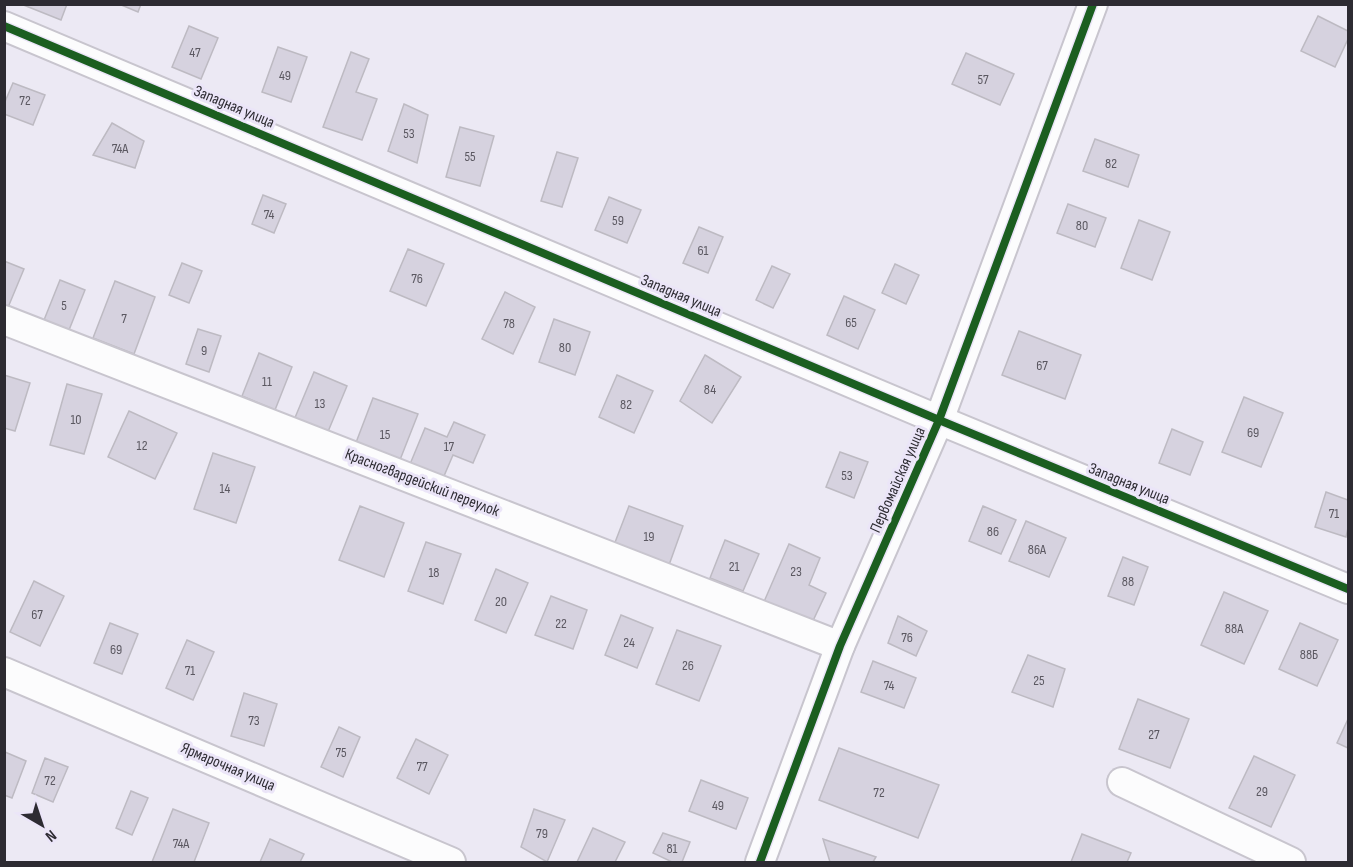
<svg xmlns="http://www.w3.org/2000/svg" width="1353" height="867" viewBox="0 0 1353 867" font-family="'Sofia Sans Condensed',sans-serif">
<rect width="100%" height="100%" fill="#ece9f4"/>
<g fill="#d6d2df" stroke="#bdbac2" stroke-width="1.5">
<polygon points="21,4 67,4 61,20"/>
<polygon points="119,4 141,4 138,12"/>
<polygon points="1318,16 1348,31 1348,39 1335,67 1301,51"/>
<polygon points="189,26 218,38 201,79 172,67"/>
<polygon points="278,47 307,57 291,102 262,92"/>
<polygon points="351,52 369,59 356,92 377,99 362,140 323,127"/>
<polygon points="966,53 1014,74 1000,105 952,84"/>
<polygon points="13,83 45,95 33,125 4,114 4,104"/>
<polygon points="404,104 428,115 417,163 388,151"/>
<polygon points="112,123 144,141 135,168 93,155"/>
<polygon points="460,127 494,136 480,186 446,177"/>
<polygon points="1095,139 1139,155 1128,187 1083,171"/>
<polygon points="557,152 578,158 562,207 541,201"/>
<polygon points="263,195 286,204 274,233 252,224"/>
<polygon points="609,197 641,210 627,243 595,230"/>
<polygon points="1068,204 1106,218 1095,247 1057,233"/>
<polygon points="1139,220 1170,232 1152,280 1121,268"/>
<polygon points="699,227 723,237 708,273 683,263"/>
<polygon points="408,249 444,264 426,306 390,291"/>
<polygon points="4,261 24,269 4,317"/>
<polygon points="182,263 202,271 189,303 169,295"/>
<polygon points="895,264 919,275 906,304 882,293"/>
<polygon points="772,266 790,274 773,308 756,300"/>
<polygon points="60,280 85,290 69,330 44,320"/>
<polygon points="115,281 155,297 134,354 93,338"/>
<polygon points="505,292 535,307 513,354 482,339"/>
<polygon points="844,296 875,310 858,349 827,335"/>
<polygon points="554,319 590,332 575,375 539,362"/>
<polygon points="198,329 221,336 209,372 186,364"/>
<polygon points="1019,331 1081,355 1065,399 1002,375"/>
<polygon points="259,353 292,367 275,410 242,396"/>
<polygon points="705,355 741,377 712,423 680,401"/>
<polygon points="314,372 347,386 327,434 294,420"/>
<polygon points="4,375 30,383 15,431 4,428"/>
<polygon points="617,375 653,391 634,433 599,417"/>
<polygon points="67,384 102,394 84,454 50,445"/>
<polygon points="1244,397 1283,413 1261,467 1222,452"/>
<polygon points="373,398 418,414 396,470 352,453"/>
<polygon points="129,411 177,433 155,479 108,457"/>
<polygon points="454,422 485,435 473,463 453,455 441,483 408,469 425,428 447,437"/>
<polygon points="1172,429 1203,442 1190,475 1159,463"/>
<polygon points="840,452 868,462 854,498 826,487"/>
<polygon points="213,453 255,467 236,523 194,509"/>
<polygon points="1326,492 1348,500 1348,528 1346,537 1315,527"/>
<polygon points="360,506 404,523 384,577 339,560"/>
<polygon points="629,506 683,526 669,565 614,545"/>
<polygon points="983,506 1016,520 1001,554 969,541"/>
<polygon points="1026,521 1066,538 1049,577 1009,561"/>
<polygon points="725,540 759,554 743,591 710,578"/>
<polygon points="426,542 461,554 443,604 408,591"/>
<polygon points="789,544 820,558 809,585 826,593 811,625 763,604"/>
<polygon points="1123,557 1148,567 1134,605 1108,596"/>
<polygon points="496,569 528,583 506,633 475,620"/>
<polygon points="34,581 64,596 40,646 10,632"/>
<polygon points="1224,592 1268,611 1244,664 1201,645"/>
<polygon points="551,596 587,610 573,649 535,635"/>
<polygon points="621,615 653,628 637,668 605,655"/>
<polygon points="898,616 927,631 916,656 888,643"/>
<polygon points="110,623 138,634 122,674 94,663"/>
<polygon points="1300,623 1338,640 1317,686 1279,669"/>
<polygon points="677,630 721,646 699,701 656,684"/>
<polygon points="187,640 214,652 193,700 166,688"/>
<polygon points="1028,655 1065,669 1053,707 1012,692"/>
<polygon points="873,661 916,678 904,708 861,692"/>
<polygon points="244,693 277,704 264,746 231,736"/>
<polygon points="1138,699 1189,719 1170,768 1119,749"/>
<polygon points="1348,719 1348,748 1337,743"/>
<polygon points="339,727 360,737 343,777 321,767"/>
<polygon points="416,739 448,755 429,794 397,778"/>
<polygon points="839,748 939,785 918,838 819,800"/>
<polygon points="5,752 26,761 12,798 4,795"/>
<polygon points="1254,756 1295,775 1271,827 1229,808"/>
<polygon points="45,758 68,767 53,802 32,793"/>
<polygon points="701,780 748,798 736,829 689,811"/>
<polygon points="131,791 148,798 132,835 116,828"/>
<polygon points="173,809 209,823 194,862 152,862"/>
<polygon points="534,809 565,820 547,862 521,847"/>
<polygon points="593,828 625,842 615,862 577,862"/>
<polygon points="663,833 690,842 682,862 672,862 653,853"/>
<polygon points="1082,834 1131,853 1127,862 1071,862"/>
<polygon points="270,839 304,854 300,862 260,862"/>
<polygon points="823,839 876,857 873,862 830,862"/>
</g>
<g fill="none" stroke-linecap="round" stroke-linejoin="round">
<g stroke="#c8c5ce" stroke-width="32">
<g id="minor">
<polyline points="4,26 939,420 1348,589"/>
<polyline points="4,320 840,646"/>
<polyline points="4,672 451,862"/>
<polyline points="1122,782 1291,862"/>
<polyline points="760,862 840,646 939,420 1093,4"/>
</g>
</g>
<use href="#minor" stroke="#fcfcfd" stroke-width="28"/>
<g stroke="#ebe5f8" stroke-width="11">
<g id="cycleway">
<polyline points="4,26 939,420 1348,589"/>
<polyline points="760,862 840,646 939,420 1093,4"/>
</g>
</g>
<use href="#cycleway" stroke="#1b5e20" stroke-width="8"/>
</g>
<g text-anchor="middle" dominant-baseline="central" stroke-width="6" stroke-linejoin="round" paint-order="stroke">
<g font-size="14" fill="#5b5861">
<text x="195" y="52">47</text>
<text x="285" y="75">49</text>
<text x="983" y="79">57</text>
<text x="25" y="100">72</text>
<text x="409" y="133">53</text>
<text x="120" y="148">74А</text>
<text x="470" y="156">55</text>
<text x="1111" y="163">82</text>
<text x="269" y="214">74</text>
<text x="618" y="220">59</text>
<text x="1082" y="225">80</text>
<text x="703" y="250">61</text>
<text x="417" y="278">76</text>
<text x="64" y="305">5</text>
<text x="124" y="318">7</text>
<text x="851" y="322">65</text>
<text x="509" y="323">78</text>
<text x="565" y="347">80</text>
<text x="204" y="350">9</text>
<text x="1042" y="365">67</text>
<text x="267" y="381">11</text>
<text x="710" y="389">84</text>
<text x="320" y="403">13</text>
<text x="626" y="404">82</text>
<text x="76" y="419">10</text>
<text x="1253" y="432">69</text>
<text x="385" y="434">15</text>
<text x="142" y="445">12</text>
<text x="449" y="446">17</text>
<text x="847" y="475">53</text>
<text x="225" y="488">14</text>
<text x="1334" y="513">71</text>
<text x="993" y="531">86</text>
<text x="649" y="536">19</text>
<text x="1037" y="549">86А</text>
<text x="734" y="566">21</text>
<text x="796" y="571">23</text>
<text x="434" y="572">18</text>
<text x="1128" y="581">88</text>
<text x="501" y="601">20</text>
<text x="37" y="614">67</text>
<text x="561" y="623">22</text>
<text x="1234" y="628">88А</text>
<text x="907" y="637">76</text>
<text x="629" y="642">24</text>
<text x="116" y="649">69</text>
<text x="1309" y="654">88Б</text>
<text x="688" y="665">26</text>
<text x="190" y="670">71</text>
<text x="1039" y="680">25</text>
<text x="889" y="685">74</text>
<text x="254" y="720">73</text>
<text x="1154" y="734">27</text>
<text x="341" y="752">75</text>
<text x="422" y="766">77</text>
<text x="50" y="780">72</text>
<text x="1262" y="791">29</text>
<text x="879" y="792">72</text>
<text x="718" y="805">49</text>
<text x="542" y="833">79</text>
<text x="181" y="843">74А</text>
<text x="672" y="848">81</text>
</g>
<g font-size="16" fill="#2d2b32" stroke="#ebe5f8">
<text transform="translate(234 107) rotate(23)">Западная улица</text>
<text transform="translate(681 296) rotate(23)">Западная улица</text>
<text transform="translate(898 480) rotate(-66)">Первомайская улица</text>
<text transform="translate(422 483) rotate(21)">Красногвардейский переулок</text>
<text transform="translate(1129 484) rotate(22)">Западная улица</text>
<text transform="translate(228 767) rotate(23)">Ярмарочная улица</text>
</g>
</g>
<rect width="1353" height="867" fill="none" stroke="#2d2b32" stroke-width="12"/>
<g transform="translate(42 825) rotate(141)" stroke="#ebe5f8" stroke-width="4.5" paint-order="stroke">
<path d="M0-4.5L10 22L0 15L-10 22Z" fill="#2d2b32"/>
<text y="-9" font-size="16" font-weight="bold" text-anchor="middle" fill="#2d2b32">N</text>
</g>
</svg>
